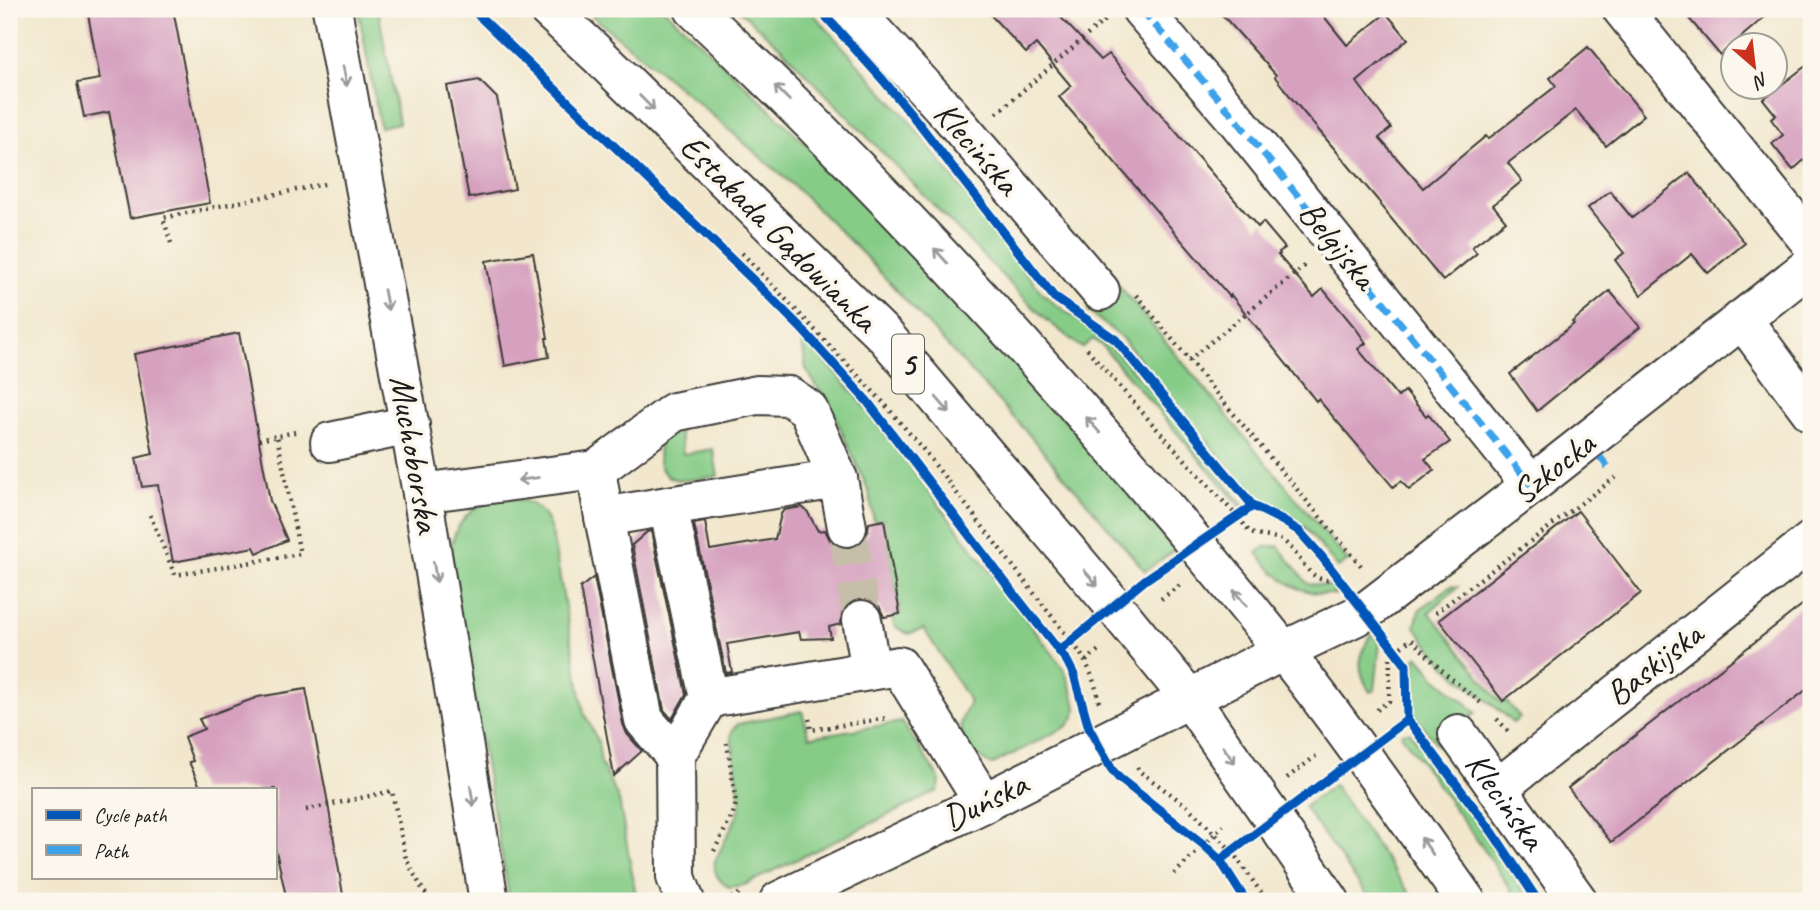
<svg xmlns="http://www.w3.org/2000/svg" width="1820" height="910" viewBox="0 0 1820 910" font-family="Caveat,sans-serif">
<rect width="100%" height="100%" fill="#fbf7ec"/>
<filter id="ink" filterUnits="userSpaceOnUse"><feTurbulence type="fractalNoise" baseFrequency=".0143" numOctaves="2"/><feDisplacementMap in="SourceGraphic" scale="14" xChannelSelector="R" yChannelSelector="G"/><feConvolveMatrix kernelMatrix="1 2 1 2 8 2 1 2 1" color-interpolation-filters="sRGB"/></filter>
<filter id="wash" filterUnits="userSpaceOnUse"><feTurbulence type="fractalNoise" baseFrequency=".00686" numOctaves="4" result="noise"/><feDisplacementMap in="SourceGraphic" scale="28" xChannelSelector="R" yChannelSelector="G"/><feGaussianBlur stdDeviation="1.57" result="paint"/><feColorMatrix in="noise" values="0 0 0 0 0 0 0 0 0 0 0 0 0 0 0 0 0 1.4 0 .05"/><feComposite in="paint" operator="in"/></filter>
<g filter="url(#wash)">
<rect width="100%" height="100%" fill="#f2e7cd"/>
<g fill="#86cc87" stroke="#517452" stroke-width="2">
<polygon points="358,9 378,9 399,123 380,127"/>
<path d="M584 9H664C775 111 881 218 984 328 1050 400 1112 475 1175 550L1145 571 1025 430 863 254 795 187 697 102Z"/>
<polygon points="738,9 809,9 906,117 1042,293 1052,302 1087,326 1118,354 1155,395 1243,505 1241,507 1103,347 1093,339 1082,348 1048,321 1025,299 782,49"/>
<polygon points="1116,282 1348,561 1338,568 1303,525 1251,494 1121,337 1088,311 1088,304"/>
<path d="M806 341 855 394 1061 665C1067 675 1076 699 1076 711 1075 717 1070 723 1066 727L991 765C977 757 958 743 961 724 962 716 966 709 970 702L924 629 908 634 894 626 892 615 900 614 883 520 874 522 869 492 834 414 806 369 802 342Z"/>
<path d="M679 427 683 454 713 449 718 476C685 481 653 490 659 442Z"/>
<path d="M513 498C536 502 545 511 552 533L584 713 598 741 601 763 619 800 637 901H510L448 559C452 535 461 514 484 503 492 500 504 500 513 498Z"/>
<path d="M1278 546 1308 584 1334 586 1340 594C1301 596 1281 584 1257 553L1265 547Z"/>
<path d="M1451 586 1458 587 1429 612 1501 703 1506 701 1520 717 1513 723C1494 703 1470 689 1450 670 1437 657 1426 642 1415 627L1419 610Z"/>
<path d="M1371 634 1380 643 1375 690 1370 692C1356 669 1358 657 1371 634Z"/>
<polygon points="1418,656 1438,680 1464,701 1476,713 1438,746 1417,718 1413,708 1415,658"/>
<path d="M802 711 809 737 902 722 939 778 940 782 938 791 744 885 729 887C718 881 713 873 715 861L738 814 741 805 731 735 733 729 738 724Z"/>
<polygon points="1404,732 1410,732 1494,846 1530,901 1518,901 1487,854 1401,734"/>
<polygon points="1334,785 1415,901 1371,901 1304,807"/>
</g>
<g id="blocks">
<g fill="#d6a0bf">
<polygon points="87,9 173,9 210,203 130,218 109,112 84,117 77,83 100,79"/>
<polygon points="985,9 1053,9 1101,60 1109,54 1258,227 1263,222 1285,248 1279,252 1280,254 1278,255 1314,297 1323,289 1357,330 1366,343 1358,349 1398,397 1405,391 1426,416 1428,414 1450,442 1425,459 1434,470 1409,490 1401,481 1393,487 1318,399 1316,401 1231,295 1230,297 1059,97 1071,86 1036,44 1026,53"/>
<polygon points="1217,9 1318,9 1347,45 1386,13 1408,39 1357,82 1391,128 1379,138 1423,188 1486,136 1488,139 1556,86 1550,78 1588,47 1644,115 1606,146 1576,110 1508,163 1522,181 1493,205 1506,221 1472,247 1477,253 1443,281 1380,205 1381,204 1294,101 1275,77 1276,75"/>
<polygon points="1681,9 1774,9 1720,55"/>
<polygon points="1811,62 1811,170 1804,160 1793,170 1772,144 1783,135 1771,119 1776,115 1763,99"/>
<polygon points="479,80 497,98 515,189 469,198 447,86"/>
<polygon points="1689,173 1745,243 1708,273 1692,254 1641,295 1615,260 1624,253 1588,208 1610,191 1632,218"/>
<polygon points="533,253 548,338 546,338 549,357 505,366 486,261"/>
<polygon points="1610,291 1640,327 1537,411 1510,374 1574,324 1572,322"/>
<polygon points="239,333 270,501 287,540 257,553 254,547 173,562 158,485 142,487 136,458 153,454 134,354"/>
<polygon points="802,507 807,511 818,531 825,530 831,542 840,548 852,548 861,544 867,535 869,523 884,520 900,614 884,617 879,606 870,600 857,599 848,603 842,612 841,624 829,627 831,638 801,639 799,632 727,644 732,672 726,673 694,524 705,522 710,550 775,539 781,514 784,510"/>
<polygon points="1578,511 1641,593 1503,701 1439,620"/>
<polygon points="651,531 686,694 672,719 664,710 632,545 647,532"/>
<polygon points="594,577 623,724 627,734 642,751 614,776 580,588"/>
<polygon points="1811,598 1811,686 1611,842 1568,788"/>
<polygon points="306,689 327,798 344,901 287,901 275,846 275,789 201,789 189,762 193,761 184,737 204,729 199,719 258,697"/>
</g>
</g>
</g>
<g filter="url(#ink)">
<use href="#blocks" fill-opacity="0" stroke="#3c3a37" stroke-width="2"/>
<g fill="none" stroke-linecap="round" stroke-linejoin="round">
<polyline stroke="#c7beaa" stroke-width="38" stroke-dasharray="38 19" stroke-linecap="butt" points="847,527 862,620"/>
<g stroke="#3c3a37" stroke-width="42">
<g id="minor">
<polyline points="332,9 422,493 489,901"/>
<polyline points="852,9 949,114 1100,291"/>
<polyline points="1141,9 1235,118 1531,485"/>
<polyline points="1622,9 1811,243"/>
<polyline points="1742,319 1811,412"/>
<polyline points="330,442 410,425"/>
<polyline points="596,470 604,517 668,506 709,698 675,756 676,877 685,901"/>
<polyline points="838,479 847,527"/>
<polyline points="422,493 596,470 674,412 757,395 789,396 808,409 838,479 668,506"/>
<polyline points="604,517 644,720 675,756"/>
<polyline points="862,620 871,670"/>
<polyline points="709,698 899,666 984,803"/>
<path id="s1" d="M1458 734 1578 901"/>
<polyline points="1498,788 1811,541"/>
<polyline points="779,901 984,803 1283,651 1365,612 1531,485 1811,265"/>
</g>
</g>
<g stroke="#3c3a37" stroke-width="42">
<g id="major">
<polyline points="548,9 598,55 886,337 1110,601 1190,699 1330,901"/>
<path d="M694 9C843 148 983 297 1116 451 1199 547 1282 644 1356 747 1393 798 1430 850 1466 901"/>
</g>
</g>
<g stroke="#3c3a37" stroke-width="4.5" stroke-dasharray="2 5" stroke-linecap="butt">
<polyline points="997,113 1107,18"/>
<polyline points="171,243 163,218 329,183"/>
<polyline points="742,253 882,401 922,448 1067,636"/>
<polyline points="1136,295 1211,387 1363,568"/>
<polyline points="1087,349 1157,429 1233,512"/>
<polyline points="1189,360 1307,264"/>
<polyline points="259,440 295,432"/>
<polyline points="150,515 175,575 300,554 277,436"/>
<path d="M1243 523C1245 526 1247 529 1250 532 1259 538 1274 535 1283 541 1300 552 1307 581 1329 580"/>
<polyline points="1161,599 1180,585"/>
<polyline points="1435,613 1616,477"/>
<path d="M1073 643C1087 661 1095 680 1099 702"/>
<polyline points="1401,647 1411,639 1448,676 1481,703"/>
<polyline points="1086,661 1101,648"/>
<polyline points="1377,710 1389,701 1390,656"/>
<polyline points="809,719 811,730 888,718"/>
<polyline points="1497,719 1510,733"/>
<polyline points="1137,767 1139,771 1187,806 1228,847"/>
<polyline points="1287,778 1316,756"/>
<polyline points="306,810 392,791 406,859 424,892 433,901"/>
<polyline points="1208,841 1223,825"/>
<polyline points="714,851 733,814 736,803 727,743"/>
<polyline points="1236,857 1267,901"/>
<polyline points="1174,874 1200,849"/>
<polyline points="725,901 743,892"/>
</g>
<use href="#minor" stroke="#fff" stroke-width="38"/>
<use href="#major" stroke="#fff" stroke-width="38"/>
<g stroke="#3da2ea" stroke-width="7" stroke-dasharray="14 7" stroke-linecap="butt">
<polyline points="1141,9 1235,118 1531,485"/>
<polyline points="1600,457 1608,467"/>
</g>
<g stroke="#fbf7ec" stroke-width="13">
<g id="cycleway">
<polyline points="472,9 755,282 801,328 867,401 1011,590 1067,661 1074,675 1089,728 1112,770 1119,778 1204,845 1220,860 1246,901"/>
<polyline points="819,9 883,80 912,115 1054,297 1116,340 1253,506 1283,521 1299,531 1322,557 1406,665 1407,720 1415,729 1493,833 1538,901"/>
<polyline points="1059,651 1145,580 1253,506"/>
<polyline points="1220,860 1407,720"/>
</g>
</g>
<use href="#cycleway" stroke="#0057b8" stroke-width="9"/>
</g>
<defs><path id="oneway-shaft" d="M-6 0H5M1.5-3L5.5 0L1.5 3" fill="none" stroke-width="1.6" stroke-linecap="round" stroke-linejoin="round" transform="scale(1.75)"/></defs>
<g stroke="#999">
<use href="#oneway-shaft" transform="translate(345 76) rotate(79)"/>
<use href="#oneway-shaft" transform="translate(782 93) rotate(-135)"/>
<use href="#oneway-shaft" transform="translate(647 103) rotate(45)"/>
<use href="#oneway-shaft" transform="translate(941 256) rotate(-132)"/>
<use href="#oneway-shaft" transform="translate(386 300) rotate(79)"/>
<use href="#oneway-shaft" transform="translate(943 405) rotate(49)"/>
<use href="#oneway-shaft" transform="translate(1093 425) rotate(-131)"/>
<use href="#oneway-shaft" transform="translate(528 479) rotate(172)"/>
<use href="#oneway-shaft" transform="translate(435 572) rotate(81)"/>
<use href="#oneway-shaft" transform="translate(1091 578) rotate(49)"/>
<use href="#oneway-shaft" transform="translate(1240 598) rotate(-129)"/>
<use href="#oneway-shaft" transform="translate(1229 755) rotate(55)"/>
<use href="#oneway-shaft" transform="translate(472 796) rotate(81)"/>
<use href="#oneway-shaft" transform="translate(1427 846) rotate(-125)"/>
</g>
</g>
<g text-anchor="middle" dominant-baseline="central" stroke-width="7" stroke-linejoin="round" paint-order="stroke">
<rect fill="#fbf7ec" stroke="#5f5e5a" stroke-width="2" x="892" y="334.5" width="32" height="59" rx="5"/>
<g font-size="33" font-weight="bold" fill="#1c1c1c">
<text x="908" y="364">5</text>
</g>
<g font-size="35" fill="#1c1c1c" stroke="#fbf7ec">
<text transform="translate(977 148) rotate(49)">Klecińska</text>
<text transform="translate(779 233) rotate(45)">Estakada Gądowianka</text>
<text transform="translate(1338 245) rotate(51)">Belgijska</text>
<text transform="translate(415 454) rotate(80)">Muchoborska</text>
<text transform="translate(1553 468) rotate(-38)">Szkocka</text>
<text transform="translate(1654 664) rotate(-38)">Baskijska</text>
<text stroke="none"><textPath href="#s1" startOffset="82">Klecińska</textPath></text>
<text transform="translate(985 801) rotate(-26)">Duńska</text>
</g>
</g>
<rect width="1820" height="910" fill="none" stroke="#fbf7ec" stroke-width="35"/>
<rect x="32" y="788" width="245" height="91" fill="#fbf7ec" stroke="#a29f99" stroke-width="2"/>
<rect x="46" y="810" width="35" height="10" fill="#0057b8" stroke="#a29f99" stroke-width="2"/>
<text x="94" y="822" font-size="21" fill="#1c1c1c">Cycle path</text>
<rect x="46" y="845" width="35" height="10" fill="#3da2ea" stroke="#a29f99" stroke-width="2"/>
<text x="94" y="858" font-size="21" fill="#1c1c1c">Path</text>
<g transform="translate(1754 66) rotate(152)"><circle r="33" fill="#fbf7ec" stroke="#a29f99" stroke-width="2"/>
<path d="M0-5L12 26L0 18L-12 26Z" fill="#c8321e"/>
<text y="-10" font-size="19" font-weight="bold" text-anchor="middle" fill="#1c1c1c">N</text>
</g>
</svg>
